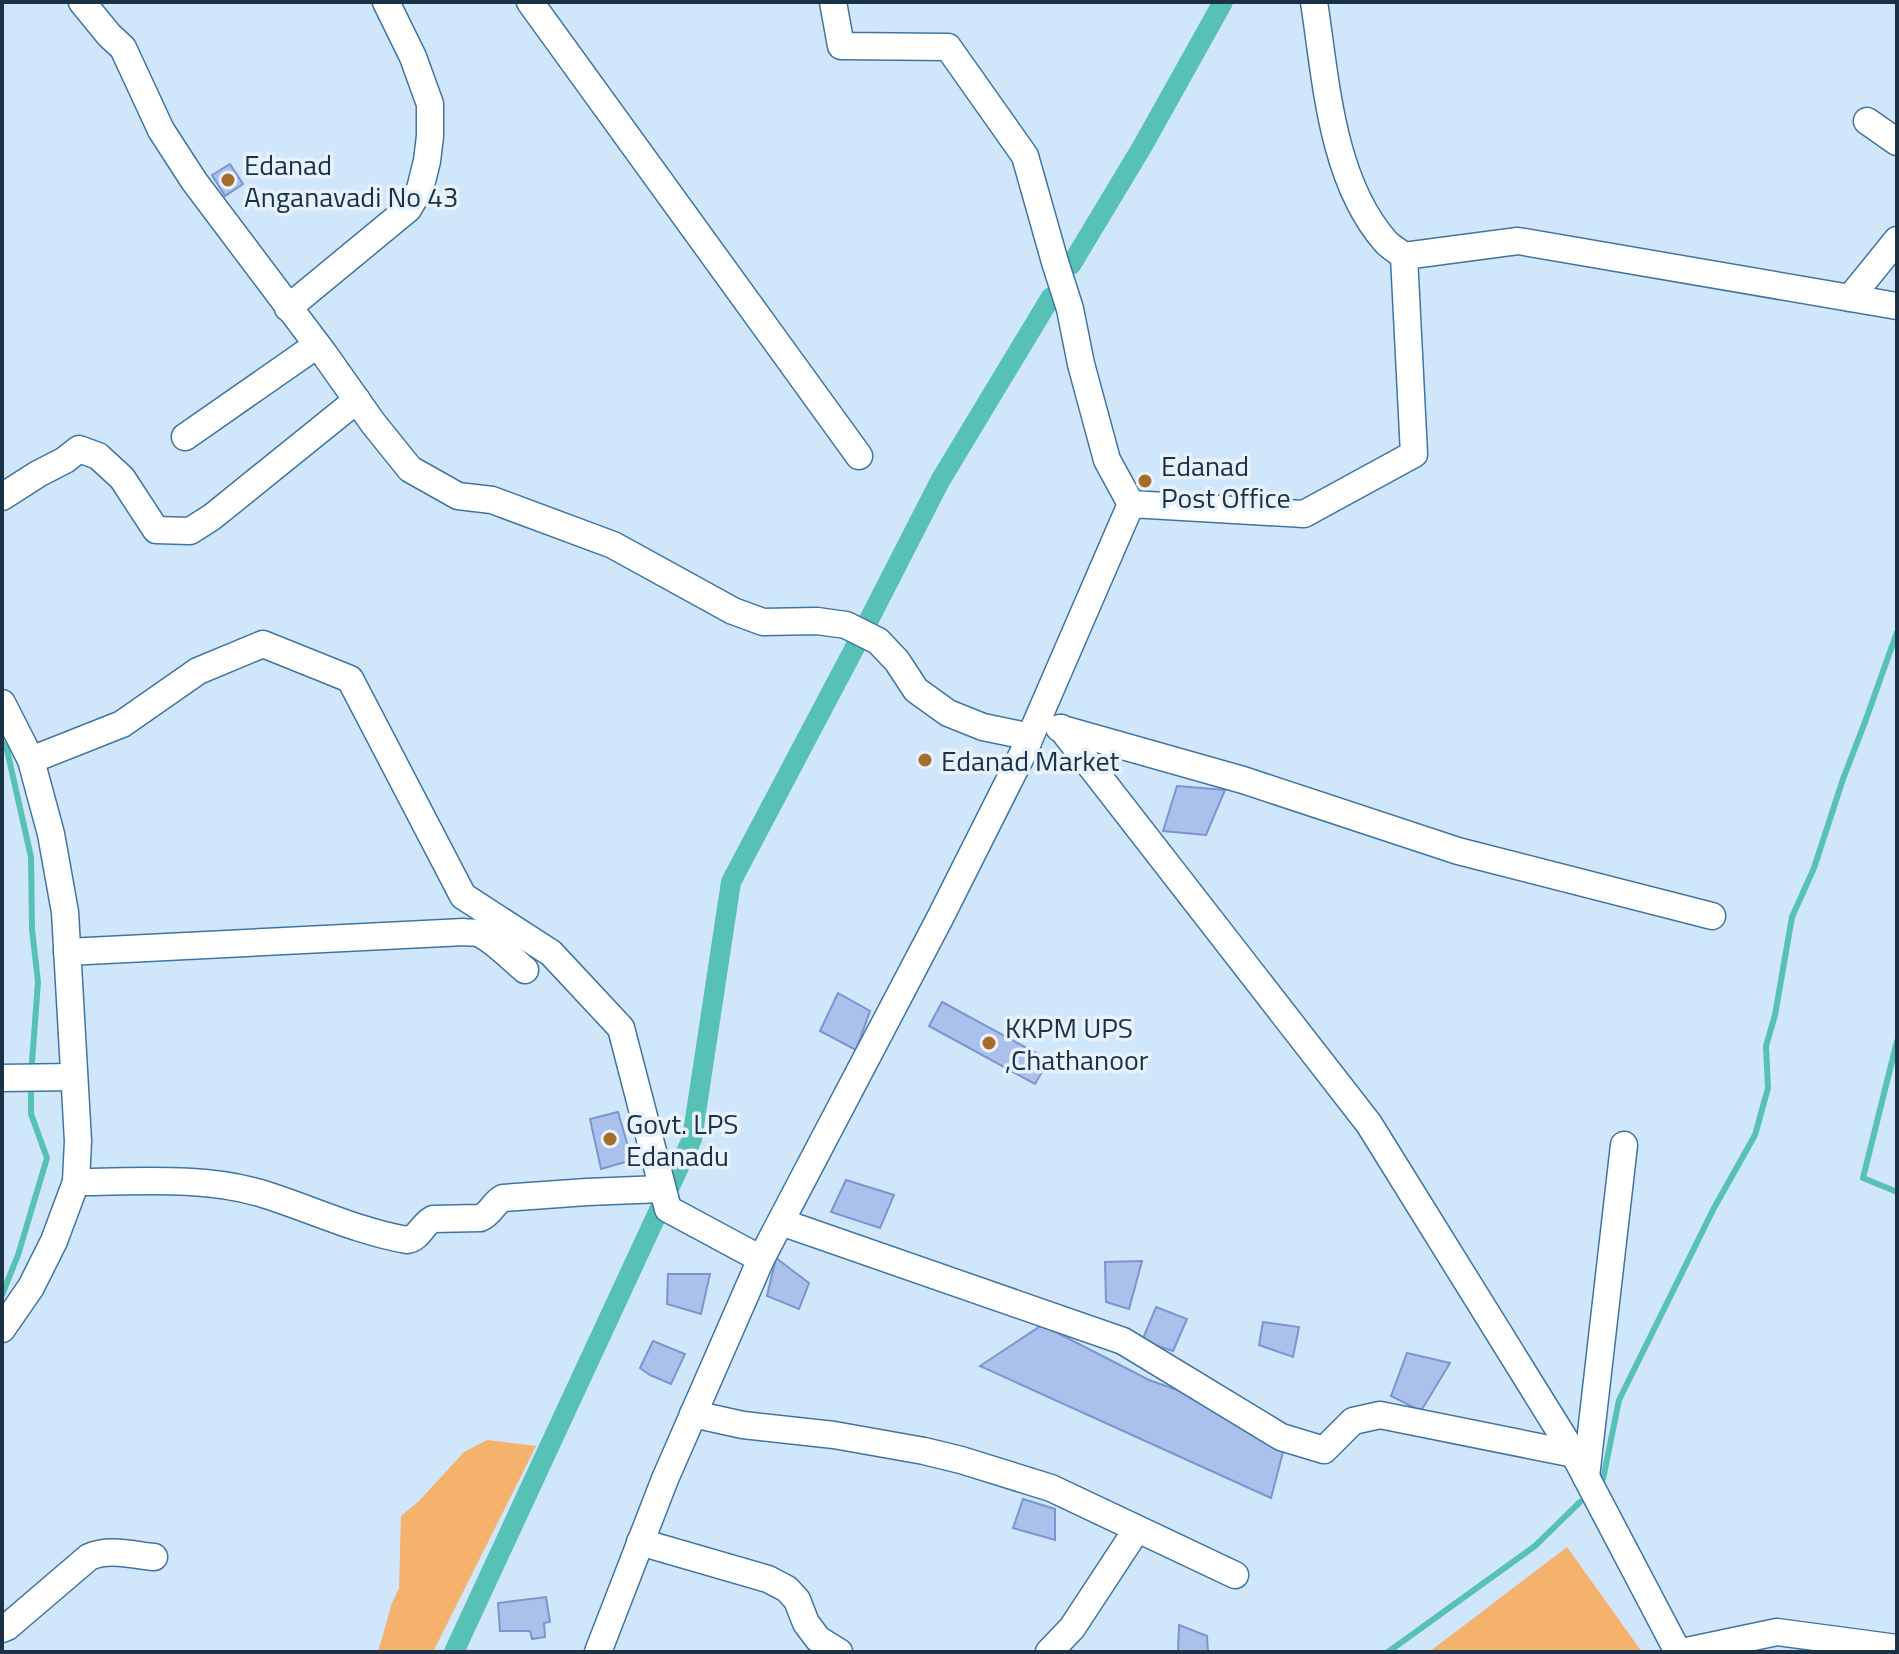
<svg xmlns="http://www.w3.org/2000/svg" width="1899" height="1654" viewBox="0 0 1899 1654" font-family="'Titillium Web',sans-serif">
<rect width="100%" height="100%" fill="#d0e6fb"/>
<g fill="#f5b26d">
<polygon points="487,1440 536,1446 433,1652 378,1652 392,1603 399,1588 401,1516 419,1501 464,1452"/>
<polygon points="1567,1547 1642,1652 1429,1652"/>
</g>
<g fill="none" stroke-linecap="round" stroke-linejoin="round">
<g stroke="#58c1b6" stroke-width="6">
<polyline points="2,742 7,750 31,857 32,929 38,982 32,1062"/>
<polyline points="1897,1041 1863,1178 1897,1192"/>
<polyline points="2,1295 18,1255 47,1158 31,1114 31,1094"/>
<polyline points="1603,1479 1619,1400 1714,1208 1755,1135 1768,1088 1766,1046 1775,1015 1792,917 1814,868 1843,779 1865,722 1897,632"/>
<polyline points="1388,1652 1535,1546 1580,1502"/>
</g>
<g stroke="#58c1b6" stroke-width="20">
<polyline points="1071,265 1142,147 1223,2"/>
<polyline points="454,1652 692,1139 731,882 853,651 940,481 1051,297"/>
</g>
</g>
<g fill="#acc0ec" stroke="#7b95d0" stroke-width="2">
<polygon points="230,164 243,184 225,196 212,175"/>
<polygon points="1177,786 1225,790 1206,835 1163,831"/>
<polygon points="838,993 870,1011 856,1050 820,1031"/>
<polygon points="942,1002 1049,1060 1035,1084 929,1026"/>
<polygon points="618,1112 632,1160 601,1169 590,1119"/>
<polygon points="846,1180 894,1195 880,1228 831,1212"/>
<polygon points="776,1258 809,1283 799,1309 767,1296"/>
<polygon points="1142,1261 1129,1309 1106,1302 1105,1262"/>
<polygon points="668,1274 710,1274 701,1314 667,1304"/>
<polygon points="1156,1307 1187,1319 1173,1351 1142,1341"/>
<polygon points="1263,1322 1299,1327 1293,1357 1259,1345"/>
<polygon points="1042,1325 1149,1380 1180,1391 1283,1452 1271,1498 980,1366"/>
<polygon points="653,1341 685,1354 671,1384 650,1375 640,1368"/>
<polygon points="1407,1353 1450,1363 1421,1411 1391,1396"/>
<polygon points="1023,1499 1055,1509 1055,1540 1013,1528"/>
<polygon points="546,1597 550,1622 544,1623 545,1637 532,1639 530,1631 500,1631 498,1603"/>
<polygon points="1179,1625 1207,1636 1208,1652 1178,1652"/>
</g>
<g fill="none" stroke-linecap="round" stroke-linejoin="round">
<g stroke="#3f75a3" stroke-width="29">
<g id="minor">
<polyline points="82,2 109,35 123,48 161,130 194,181 325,355 373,423 410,469 458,496 492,500 613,545 733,611 763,622 817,621 846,625 878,641 897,661 916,690 948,713 983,727 1017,734 1028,742"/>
<polyline points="530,2 859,456"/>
<polyline points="833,2 841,46 948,47 1025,156 1055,262 1070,309 1081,364 1107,460 1131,504"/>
<path d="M1314 2C1326 79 1331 179 1385 241 1390 247 1398 251 1404 256"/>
<polyline points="1867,121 1897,142"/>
<polyline points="1850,298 1897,240"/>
<polyline points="288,308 408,209 420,189 427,161 430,136 430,104 413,57 386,2"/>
<polyline points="185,437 317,345"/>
<polyline points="2,497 38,474 65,460 79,449 98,456 122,478 156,530 190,531 212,517 357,400"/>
<polyline points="2,703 31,760 51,834 65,912 78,1141 76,1182 54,1241 31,1287 2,1329"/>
<polyline points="1059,728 1243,780 1458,851 1712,916"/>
<polyline points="1061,728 1369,1124 1574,1454"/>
<polyline points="31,760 122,724 198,671 263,644 350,679 463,896 551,953 621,1028 668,1209 761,1259"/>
<path d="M67 952 464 932C468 933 473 932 477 933 491 937 513 960 525 970"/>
<polyline points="2,1078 74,1077"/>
<path d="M76 1182C136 1182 201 1176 260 1193 309 1208 356 1231 407 1240 420 1238 422 1224 433 1219L480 1218C491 1214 493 1203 503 1198L587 1192 662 1189"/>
<polyline points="781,1222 1123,1341 1281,1437 1324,1450 1353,1421 1380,1415 1574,1454 1678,1652"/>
<polyline points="693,1414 743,1425 834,1435 924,1451 961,1460 1051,1488 1235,1575"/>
<polyline points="1586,1477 1624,1145"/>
<polyline points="640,1542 768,1579 787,1589 797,1600 806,1623 818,1639 839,1652"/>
<path d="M2 1629 7 1627 89 1557C109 1548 133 1555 154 1557"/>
<polyline points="598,1652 665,1479 761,1259 940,918 1024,751 1131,504 1304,514 1414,454 1404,256 1518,241 1897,306"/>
<polyline points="1049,1652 1072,1628 1137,1529"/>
<polyline points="1682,1652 1777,1632 1897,1648"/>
</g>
</g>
<use href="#minor" stroke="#fff" stroke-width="26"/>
</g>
<g fill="#a66c2b" stroke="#e7f2fc" stroke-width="3">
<circle cx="228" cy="180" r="8"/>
<circle cx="1145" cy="481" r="8"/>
<circle cx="925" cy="760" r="8"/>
<circle cx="989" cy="1043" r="8"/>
<circle cx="610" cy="1139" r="8"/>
</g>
<g text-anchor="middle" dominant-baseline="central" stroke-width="7" stroke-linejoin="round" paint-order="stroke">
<g font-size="28" fill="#1b3246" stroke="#e7f2fc" text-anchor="start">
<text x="244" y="164">Edanad<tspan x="244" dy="32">Anganavadi No 43</tspan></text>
<text x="1161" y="465">Edanad<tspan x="1161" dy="32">Post Office</tspan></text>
<text x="941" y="760">Edanad Market</text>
<text x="1005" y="1027">KKPM UPS<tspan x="1005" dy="32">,Chathanoor</tspan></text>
<text x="626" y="1123">Govt. LPS<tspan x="626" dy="32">Edanadu</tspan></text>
</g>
</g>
<rect width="1899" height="1654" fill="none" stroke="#1b3246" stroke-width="8"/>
</svg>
